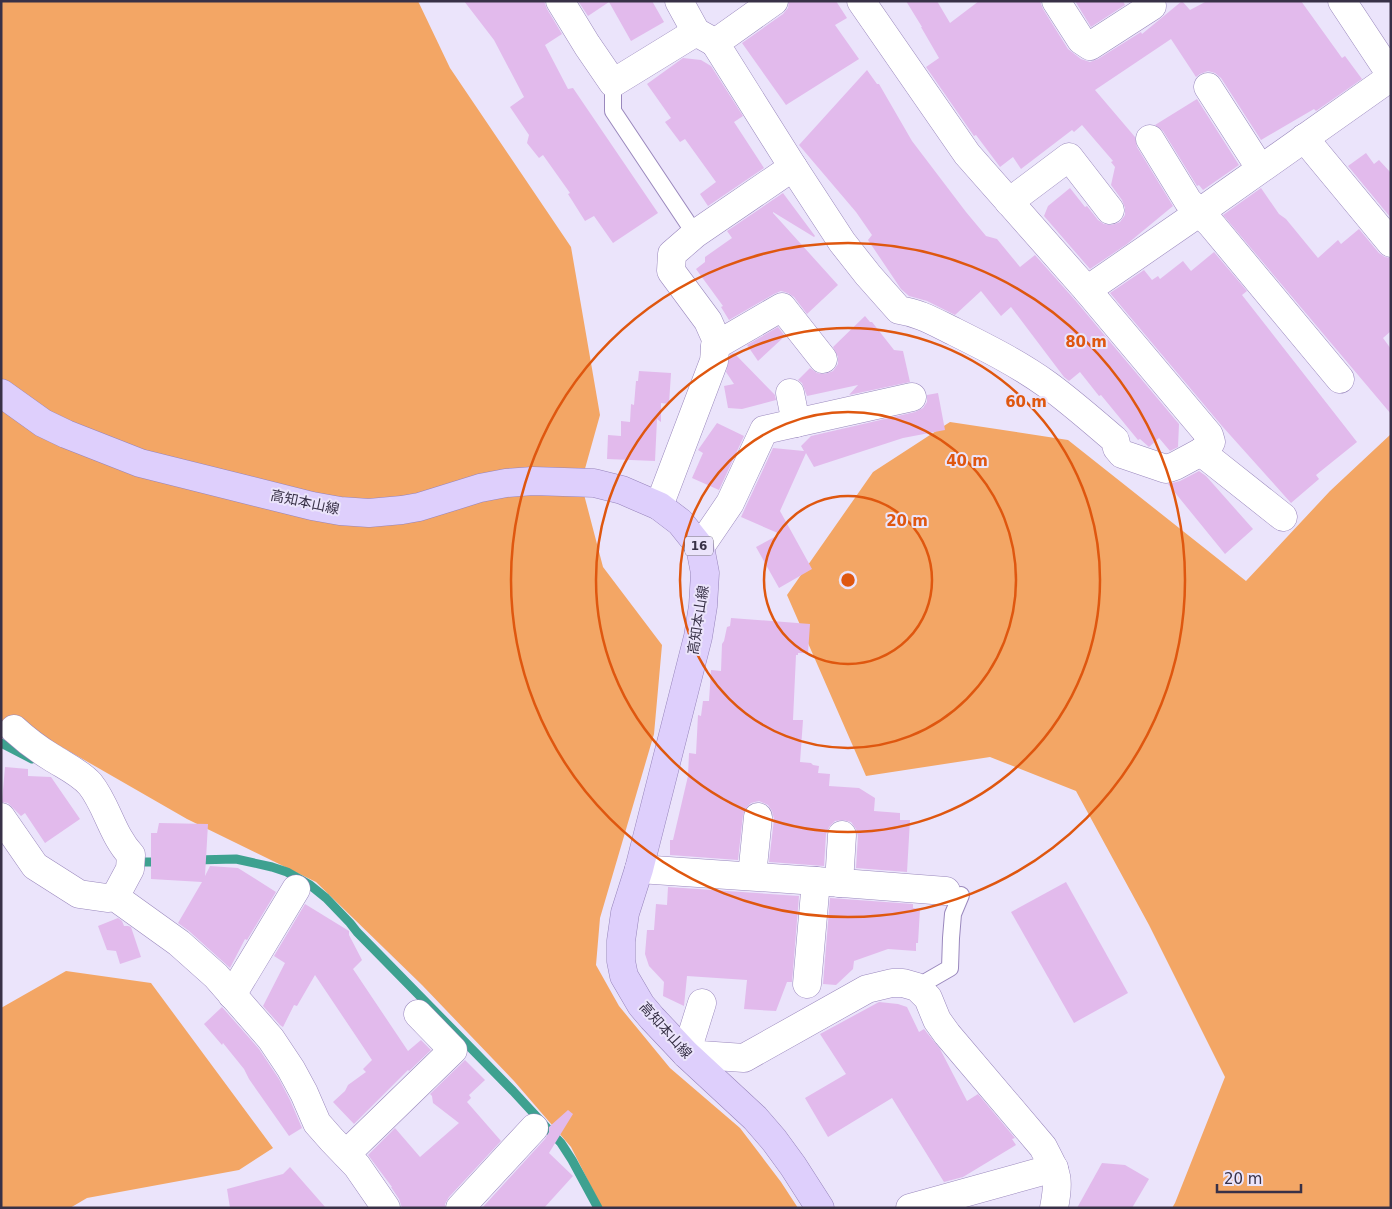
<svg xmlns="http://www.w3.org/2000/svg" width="1392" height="1209" viewBox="0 0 1392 1209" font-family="'DejaVu Sans','Noto Sans JP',sans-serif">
<rect width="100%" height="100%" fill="#ebe4fb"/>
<g fill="#f3a665">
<polygon points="1,1 418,1 450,68 571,247 600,415 581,483 603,567 662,645 654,734 600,918 596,965 619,1006 670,1068 740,1128 781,1182 798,1208 602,1208 571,1147 514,1081 422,985 316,882 187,819 20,723 1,722"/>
<polygon points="950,422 1068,440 1246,581 1330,491 1391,434 1391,1208 1172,1208 1175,1203 1225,1077 1149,925 1076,791 990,757 866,776 787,595 873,472"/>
<polygon points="66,971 151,983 273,1148 239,1170 87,1198 70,1208 1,1208 1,1008"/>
</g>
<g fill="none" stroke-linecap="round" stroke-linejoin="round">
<g stroke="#3ea190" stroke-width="9">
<polyline points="1,743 32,759"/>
<polyline points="195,860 236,859 272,867 287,872 310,885 326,898 350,923 357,932 513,1091 561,1143 572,1160 598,1208"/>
<polyline points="133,861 142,862 162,862"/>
</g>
</g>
<g fill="#e2baec">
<polygon points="464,1 544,1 547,9 562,34 545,45 568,89 573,88 658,213 613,243 594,216 585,221 568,194 570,193 543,155 539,158 527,143 529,135 510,107 524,97 494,40"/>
<polygon points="578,1 652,1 664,22 631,41 609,2 588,16"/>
<polygon points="789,1 836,1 847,18 835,25 859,59 786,105 742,43 783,14 788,8"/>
<polygon points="906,1 937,1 950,23 979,1 1040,1 1043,9 1068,49 1081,59 1090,62 1098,59 1141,32 1142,34 1182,1 1190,10 1207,1 1301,1 1342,58 1345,56 1362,79 1316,111 1314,109 1261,140 1221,78 1215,73 1208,71 1200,74 1196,77 1171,39 1095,90 1135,137 1137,147 1173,206 1127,244 1090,269 1044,216 1048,206 1070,188 1085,207 1087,206 1098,220 1104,224 1112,225 1120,222 1125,215 1125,208 1122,200 1111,185 1115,167 1111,162 1113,161 1082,125 1074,132 1072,130 1021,169 1013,157 1000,167 976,135 974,136 926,67 939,58 921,27 922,27"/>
<polygon points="1075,1 1123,1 1125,5 1091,27"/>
<polygon points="683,58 701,60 711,66 743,116 734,122 764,168 708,206 700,194 716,182 685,139 680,142 665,122 671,118 647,84"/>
<polygon points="867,70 877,84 879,84 912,141 966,212 986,236 997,239 1020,267 1035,255 1075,300 1179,424 1178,447 1170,451 1159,438 1149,447 1140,439 1138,440 1101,395 1099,396 1080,372 1069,381 1064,377 1011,307 1001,316 981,291 955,315 927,301 909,296 901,289 868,240 872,235 856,212 799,145"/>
<polygon points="1197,99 1239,165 1203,190 1199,185 1197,186 1163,131 1155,125"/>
<polygon points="1366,153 1374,164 1379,160 1391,173 1391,218 1348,166"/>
<polygon points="1261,188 1279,214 1286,219 1318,258 1338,240 1341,244 1359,229 1379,253 1385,257 1391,258 1391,331 1383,338 1391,349 1391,414 1223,215"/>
<polygon points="783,193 815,236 814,237 773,212 773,213 838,285 807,314 794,297 788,293 781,291 774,294 729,320 721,307 723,306 696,269 705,262 705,257 732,238 727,231"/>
<polygon points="1214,252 1247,291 1242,295 1357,442 1316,475 1319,479 1291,503 1222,426 1110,293 1144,270 1152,280 1158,276 1160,279 1183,261 1191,271"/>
<polygon points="865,316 870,322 872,322 894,350 903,351 910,382 849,395 858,385 807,396 802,383 798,380 810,368 817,373 825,374 833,371 838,364 838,357 833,347"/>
<polygon points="778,327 785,336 758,361 747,345"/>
<polygon points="734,353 775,395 776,400 742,409 728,408 724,386 734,384 726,372 730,355"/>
<polygon points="639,371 671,373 669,404 661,403 661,422 657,419 655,461 607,459 608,435 621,436 621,421 630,422 631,404 634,405 636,381 638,381"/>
<polygon points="938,393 945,430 903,438 814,467 806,453 780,511 812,569 779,588 756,547 780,534 741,517 773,448 804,451 801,446 811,436 915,412 923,408 927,402 927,395"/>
<polygon points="717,423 744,436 719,490 692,478 703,453 698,450"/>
<polygon points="1199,471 1206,476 1253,529 1225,554 1168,484 1180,481"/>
<polygon points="731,618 810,624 808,653 798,653 798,655 796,655 793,720 803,720 800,762 811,763 813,765 819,766 818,773 830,774 829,786 859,788 875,798 874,811 900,813 900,820 910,820 907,872 856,868 858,836 856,829 851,822 843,820 835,821 829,827 826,834 824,866 769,862 774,819 772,811 768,805 759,801 751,803 746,808 743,815 738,860 670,855 670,840 673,840 688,776 689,753 696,754 698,715 701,716 703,701 709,701 711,670 721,671 722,644 724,641 727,627 730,626"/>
<polygon points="5,767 28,769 28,776 51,777 80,819 45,843 25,813 21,816 8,803 2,802"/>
<polygon points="159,823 208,824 205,876 210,866 238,868 276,892 247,940 245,939 230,968 189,931 178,923 202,882 151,879 151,833 157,833"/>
<polygon points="1066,882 1128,993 1074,1023 1011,912"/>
<polygon points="668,887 799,896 792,982 787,982 776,1011 744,1009 747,980 687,976 684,1006 663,996 664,982 649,966 645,954 647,930 654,930 656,904 667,905"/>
<polygon points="830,898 913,904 913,908 920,909 918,943 916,943 916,951 888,949 854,961 853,969 836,985 823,984"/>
<polygon points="305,904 349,931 349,935 362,960 353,969 408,1051 421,1040 431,1050 409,1071 408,1070 354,1124 333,1102 345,1091 348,1085 366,1072 363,1069 372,1060 315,975 297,1006 294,1005 283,1027 280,1025 263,1006 285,963 274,956"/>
<polygon points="118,918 122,921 124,926 128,926 131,927 141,957 120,964 116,951 107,950 98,926"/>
<polygon points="879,1002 898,1004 907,1007 919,1032 924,1029 940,1049 967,1101 978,1094 1015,1138 1012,1139 1016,1145 963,1177 944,1182 892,1098 828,1137 805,1098 846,1074 820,1034"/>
<polygon points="222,1007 259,1049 279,1079 290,1100 302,1128 289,1136 249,1079 244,1069 223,1043 222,1045 204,1024"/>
<polygon points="465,1060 485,1080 469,1095 471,1098 467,1102 501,1141 449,1197 445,1204 445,1208 402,1208 399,1199 391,1187 392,1187 368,1155 395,1128 420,1157 459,1123 433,1103 432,1096 430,1094"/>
<polygon points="568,1110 573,1114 549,1153 573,1176 544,1208 482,1208 545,1139 549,1132 549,1127"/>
<polygon points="1102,1163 1125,1165 1149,1179 1132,1208 1077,1208"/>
<polygon points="290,1167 326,1208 230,1208 227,1189 283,1174"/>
</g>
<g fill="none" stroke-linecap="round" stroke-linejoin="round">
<g stroke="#9a88bd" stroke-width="18">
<g id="service">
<polyline points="613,83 613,111 695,234"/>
<polyline points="917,987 950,968 951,938 953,914 961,895"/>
</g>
</g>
<g stroke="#9a88bd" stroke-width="29">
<g id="minor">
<polyline points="560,1 587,45 613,83 696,32"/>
<polyline points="679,1 696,32 712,41"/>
<polyline points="774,1 715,43 793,167"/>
<polyline points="1056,1 1081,40 1090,46 1152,6 1151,1"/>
<polyline points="1342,1 1391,75"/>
<polyline points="1208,87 1260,168"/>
<polyline points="1304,138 1391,243"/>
<polyline points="1150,139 1188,201 1211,224 1340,379"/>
<polyline points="1009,202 1069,157 1110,210"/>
<polyline points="1087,290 1200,212 1391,77"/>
<polyline points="715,346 782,307 823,359"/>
<polyline points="790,393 796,423"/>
<polyline points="1201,452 1283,517"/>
<path d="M659 506 714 361 716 339 708 321 671 271 672 254 695 234 793 167 842 242 868 275 899 310C920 313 936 323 955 332 987 348 1019 364 1048 385 1070 401 1094 422 1115 440L1117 448 1122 454 1166 469 1175 466 1201 452 1209 445 1211 442 1209 435 1087 290 967 154 861 1"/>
<polyline points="700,547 730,503 764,430 912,397"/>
<path d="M14 729C26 740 38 749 51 757 65 766 79 772 90 784 107 805 112 835 131 855L130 869 115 897"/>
<polyline points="1,817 35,866 79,894 107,898 115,897 179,943 216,976 271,1039 291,1069 304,1093 317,1123 332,1140 357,1166 386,1208"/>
<polyline points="639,869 816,881 946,891"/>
<polyline points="752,876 758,817"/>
<polyline points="839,883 842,835"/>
<polyline points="807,984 816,881"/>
<polyline points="232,995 296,889"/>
<path d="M702 1003 686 1054 744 1058 867 989 892 983H903L917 987 928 998 937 1020 947 1034 1043 1147C1057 1174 1060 1177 1054 1208"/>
<polyline points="346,1154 453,1050 418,1014"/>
<polyline points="460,1208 534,1128"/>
<polyline points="910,1208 1054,1168"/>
</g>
</g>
<g stroke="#9683bb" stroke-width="29">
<polyline id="primary" points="1,393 43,423 66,434 140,463 312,506 340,511 369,513 402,510 419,507 480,488 506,483 533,481 594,483 622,490 659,506 680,522 700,547 705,573 703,606 698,637 639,869 625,913 621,941 621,961 624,976 641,1005 652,1018 686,1054 755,1118 774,1140 793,1166 820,1208"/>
</g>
<use href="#service" stroke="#fff" stroke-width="16"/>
<use href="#minor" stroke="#fff" stroke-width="28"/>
<use href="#primary" stroke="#decffc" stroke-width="28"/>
</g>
<g fill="none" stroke="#df570f" stroke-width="2.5">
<circle cx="848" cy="580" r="84"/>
<circle cx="848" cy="580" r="168"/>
<circle cx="848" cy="580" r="252"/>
<circle cx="848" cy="580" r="337"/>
</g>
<g text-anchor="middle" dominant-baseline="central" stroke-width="4" stroke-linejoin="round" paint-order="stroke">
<rect fill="#ebe4fb" stroke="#6e677d" stroke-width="1" x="685" y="536.5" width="28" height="19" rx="4"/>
<g font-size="12" font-weight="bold" fill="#383147">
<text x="699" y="546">16</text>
</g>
<g font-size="14" fill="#383147" stroke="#ebe4fb">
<text transform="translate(305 502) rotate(12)">高知本山線</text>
<text transform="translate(698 620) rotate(-81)">高知本山線</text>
<text transform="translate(666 1030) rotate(48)">高知本山線</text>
</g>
</g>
<circle cx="848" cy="580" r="8" fill="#df570f" stroke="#ebe4fb" stroke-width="2.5"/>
<g font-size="15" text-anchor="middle" font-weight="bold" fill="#df570f" stroke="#ebe4fb" stroke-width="4" stroke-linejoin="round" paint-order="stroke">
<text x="1086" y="347">80 m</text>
<text x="1026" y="407">60 m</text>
<text x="967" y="466">40 m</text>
<text x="907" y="526">20 m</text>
</g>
<rect width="1392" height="1209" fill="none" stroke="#383147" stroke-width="5"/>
<path d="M1217 1184v8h84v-8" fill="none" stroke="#383147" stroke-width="2.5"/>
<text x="1224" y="1184" font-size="15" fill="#383147" stroke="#ebe4fb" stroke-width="4" paint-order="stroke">20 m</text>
</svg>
